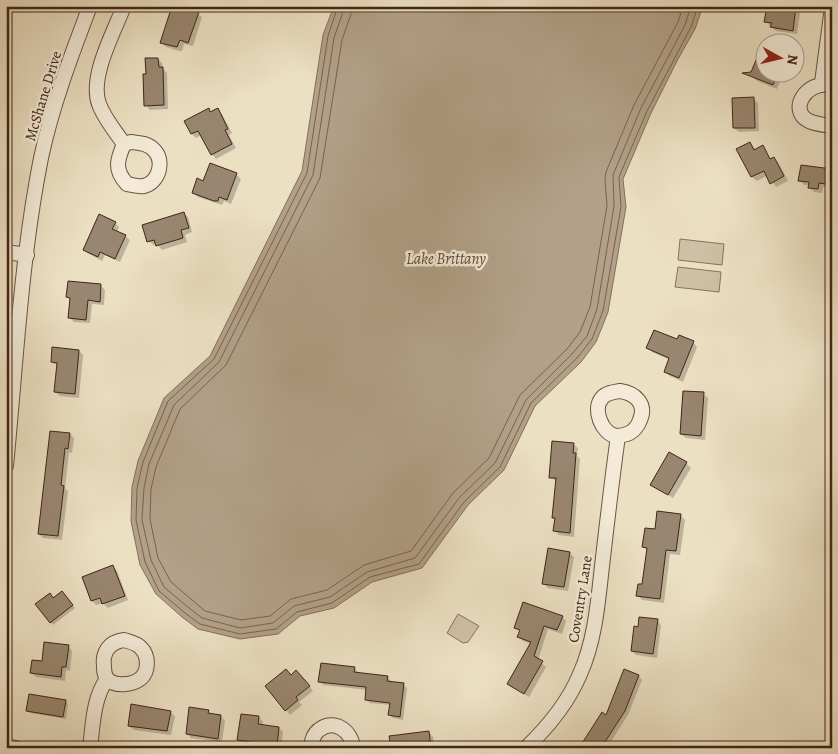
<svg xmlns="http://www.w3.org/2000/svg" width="838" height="754" viewBox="0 0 838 754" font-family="Alegreya,serif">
<rect width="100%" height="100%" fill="#ece0c3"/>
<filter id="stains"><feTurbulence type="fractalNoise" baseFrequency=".004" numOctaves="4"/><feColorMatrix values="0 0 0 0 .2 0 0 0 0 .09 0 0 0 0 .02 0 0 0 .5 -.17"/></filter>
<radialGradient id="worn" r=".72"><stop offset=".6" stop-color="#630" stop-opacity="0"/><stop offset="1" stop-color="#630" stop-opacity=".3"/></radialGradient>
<g fill="#cfc0a6" stroke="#88725e">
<polygon points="680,239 724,244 722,265 678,260"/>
<polygon points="678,267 721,272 719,292 675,287"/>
<polygon points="458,614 479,626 468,642 463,643 447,633"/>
</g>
<polygon fill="#b2a088" stroke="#846f5a" points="334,6 703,6 695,29 678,59 651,113 623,179 626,207 608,312 596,342 581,362 535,406 504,470 468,505 422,568 372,582 334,608 300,616 278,634 240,639 198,629 182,617 156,594 140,565 131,521 132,487 138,461 164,398 210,356 302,171 323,35"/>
<g fill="#0003">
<polygon points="169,6 196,6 198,8 196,13 202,17 193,46 184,44 182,51 179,51 166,47 162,43 172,12 168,9"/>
<polygon points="768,6 801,6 797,34 776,31 770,26 766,21"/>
<polygon points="765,43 766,72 784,72 777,89 757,81 753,76"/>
<polygon points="158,59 162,63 163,69 167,73 168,109 150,110 146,105 147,75"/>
<polygon points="753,99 758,103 759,131 739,132 734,128"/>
<polygon points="208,110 211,113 217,110 222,114 232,133 229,135 236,148 216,159 212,154 202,135 196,138 192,134 186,121"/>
<polygon points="750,143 756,150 762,147 771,159 774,158 778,162 788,181 776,187 768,175 757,181 752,177 738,150"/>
<polygon points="826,165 832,166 832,188 823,187 822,193 814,192 810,187 810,185 804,185 800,180 825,170"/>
<polygon points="236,174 241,179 231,204 224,201 222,205 198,197 194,193 204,182"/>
<polygon points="183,213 188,217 192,232 185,235 187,242 162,250 157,244 153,245 149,241"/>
<polygon points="115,223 119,227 117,232 125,236 130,240 120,262 105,255 102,261 89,254 84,250"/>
<polygon points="101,286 105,290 104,305 92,304 90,323 74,322 69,317 71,300 67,297"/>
<polygon points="678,341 693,342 697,347 683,382 670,376 665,372 670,360 652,352 648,348"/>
<polygon points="79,351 83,355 79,398 60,396 55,392 58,366 52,362"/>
<polygon points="703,394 708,398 705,440 686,438 681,434"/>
<polygon points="51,432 70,434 74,438 72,453 69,452 65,488 68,491 62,540 43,538 39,534"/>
<polygon points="573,444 578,448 577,456 580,459 574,537 559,535 555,531 556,520 553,518 557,482 550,477"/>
<polygon points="686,463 691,468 673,498 652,484"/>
<polygon points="680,515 685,520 680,555 670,554 664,603 642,600 638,596 643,586 648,551 644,547 656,531"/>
<polygon points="569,553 574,557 568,591 548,588 543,583"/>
<polygon points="113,567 117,571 128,600 108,608 103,603 96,605 92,601 84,578"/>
<polygon points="65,595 75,608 53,625 37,604"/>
<polygon points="562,617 566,621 562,634 548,629 538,660 546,667 529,697 508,684 531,644 523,641 519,637 520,632 515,627"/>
<polygon points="657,620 661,625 657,658 636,655 632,651 639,628"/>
<polygon points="68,646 72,651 70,671 66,670 65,681 36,677 31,673 43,662"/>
<polygon points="354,668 358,672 358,674 387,677 391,681 391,683 403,685 407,688 403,720 393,718 390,715 391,705 370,703 366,699 367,690 323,685 320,681"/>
<polygon points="624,671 639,676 642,680 628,715 608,746 611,748 582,748 606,716"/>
<polygon points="291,676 301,676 313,691 299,702 302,705 290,715 267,686"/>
<polygon points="66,701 68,704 66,719 30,713 27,711"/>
<polygon points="208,711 212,715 221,716 225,721 222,742 191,738 187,733"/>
<polygon points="170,712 175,716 171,735 134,730 129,726"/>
<polygon points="259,717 263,722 262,726 279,728 283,732 281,748 267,748 243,744 239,739"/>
<polygon points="429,732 433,737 435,748 392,748"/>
</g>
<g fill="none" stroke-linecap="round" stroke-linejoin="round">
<g stroke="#79624f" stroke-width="1">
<polyline points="338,6 328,36 307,173 214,359 168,401 143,462 137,488 136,520 145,562 159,591 185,613 200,624 240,634 276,629 297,612 332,603 370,577 419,564 464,502 500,467 531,403 577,358 592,339 603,311 621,207 619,177 647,111 691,27 698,6"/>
<polyline points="345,6 334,38 313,175 219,362 174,405 149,464 144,488 142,520 151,560 164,587 189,608 202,618 240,628 273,623 294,606 330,597 367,572 415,558 459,498 495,463 526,400 572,354 587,336 597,309 614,206 613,175 641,108 685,25 691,6"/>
<polyline points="352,6 351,14 342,40 320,178 226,365 180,409 156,467 151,489 150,519 158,558 171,582 205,611 241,620 270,616 291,599 327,590 364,565 411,551 453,493 489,458 520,395 567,349 580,332 590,307 607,206 605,180 606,172 634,105 678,22 683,6"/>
</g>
<polyline stroke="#846f5a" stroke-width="4" points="824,748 832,743"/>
</g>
<g fill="#998670" stroke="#402516">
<polygon points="172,6 193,6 192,10 199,12 188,43 180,40 177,47 160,43"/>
<polygon points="767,6 796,6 793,31 770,27 772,23 764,22"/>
<polygon points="765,39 766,72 778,72 773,85 742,73 751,72"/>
<polygon points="145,58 158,58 159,67 163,67 164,105 144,106 143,74 146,74"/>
<polygon points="754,97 755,128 733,128 732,98"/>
<polygon points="209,108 210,112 218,108 228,129 225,130 232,144 211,155 198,131 191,134 184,121"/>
<polygon points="750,142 754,150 763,145 770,159 774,157 784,176 770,184 764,171 751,177 736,149"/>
<polygon points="210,163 237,173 227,200 219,197 218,201 214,201 192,193 197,178 203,181"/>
<polygon points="801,165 832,169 832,185 819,183 818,189 808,188 809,182 798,181"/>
<polygon points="184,212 189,228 181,230 183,238 156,246 154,240 147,242 142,225"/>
<polygon points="99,214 116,222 112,229 126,235 115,259 100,252 98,257 83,250"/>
<polygon points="68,281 101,284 100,302 88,300 86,320 68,318 70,298 66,297"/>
<polygon points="654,330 677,339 679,335 694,341 679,378 664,372 669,358 646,348"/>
<polygon points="52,347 79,350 75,394 54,392 57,363 51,362"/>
<polygon points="683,391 704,392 701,436 680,434"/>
<polygon points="50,431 70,433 68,449 65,448 61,485 64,486 58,536 38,534"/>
<polygon points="552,441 574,443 573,453 576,453 570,533 553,531 555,518 552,518 556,478 549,478"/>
<polygon points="669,452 687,462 668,495 650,485"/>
<polygon points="657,511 681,514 676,551 666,550 660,599 636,596 638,584 642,584 647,548 642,547 645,528 655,529"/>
<polygon points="548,548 570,552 564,587 542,584"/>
<polygon points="113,565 125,596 102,604 100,598 91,601 82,577"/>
<polygon points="62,591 73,605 50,623 35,604 50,593 53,598"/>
<polygon points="523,602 563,616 557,630 544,626 534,656 543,661 524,694 507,684 531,642 517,637 520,630 514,628"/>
<polygon points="639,617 658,619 653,654 631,651 634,626 638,627"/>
<polygon points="44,642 69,645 66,667 62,667 61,677 30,673 32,660 42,661"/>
<polygon points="321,663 355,667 354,672 388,676 387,681 404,683 400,717 388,715 390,703 365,700 366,687 318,682"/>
<polygon points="286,669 291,675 296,670 310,686 296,697 298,700 285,711 265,686"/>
<polygon points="624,669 639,675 625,711 601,748 579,748 602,712 606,715"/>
<polygon points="29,694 66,700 63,717 26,711"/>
<polygon points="131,704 171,711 167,731 128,726"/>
<polygon points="189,707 209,710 208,713 221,715 218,739 186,734"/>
<polygon points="241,714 259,716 258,724 279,727 277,746 237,740"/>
<polygon points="429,731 431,748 391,748 389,736"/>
</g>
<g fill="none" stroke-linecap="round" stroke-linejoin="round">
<g stroke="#6b5441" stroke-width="16">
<g id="minor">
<path d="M124 6C114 32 89 77 99 104 104 118 115 131 124 144"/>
<polyline points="822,83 832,7"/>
<path d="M832 85C805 80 788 111 809 121 815 124 825 125 832 126"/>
<path d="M131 142C139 143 148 143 154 150 165 161 159 182 144 186 138 187 133 185 127 184 114 170 117 160 124 144Z"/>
<polyline points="6,252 27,255"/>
<path d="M620 391C635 393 647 404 640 420 638 426 633 432 627 434 624 435 620 436 616 436 602 434 592 409 602 398 606 393 614 392 620 391Z"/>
<path d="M6 466C16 364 21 258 41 158 52 106 71 56 90 6"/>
<path d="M124 640C130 642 137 643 141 648 149 656 149 672 140 679 132 685 115 687 107 679 105 676 104 671 104 667 102 652 109 642 124 640Z"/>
<polyline points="6,746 16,748"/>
<path d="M90 748C93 725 93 698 107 679"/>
<path d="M310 748C312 742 313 734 319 730 334 718 352 731 353 748"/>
<path d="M526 748C549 726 568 703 580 674 595 641 598 602 602 566 607 523 612 479 618 436"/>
</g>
</g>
<use href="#minor" stroke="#f3ebd8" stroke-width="14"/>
</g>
<g text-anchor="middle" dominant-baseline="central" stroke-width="5" stroke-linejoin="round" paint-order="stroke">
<g font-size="15" fill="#402516" stroke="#f3ebd8">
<text transform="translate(43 96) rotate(-73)">McShane Drive</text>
<text transform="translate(580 599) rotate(-81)">Coventry Lane</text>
</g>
<g font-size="16" font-style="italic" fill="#624a38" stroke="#f3ebd8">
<text x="446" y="259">Lake Brittany</text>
</g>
</g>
<rect width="838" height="754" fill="none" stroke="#ece0c3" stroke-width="25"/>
<rect x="8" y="8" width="823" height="739" fill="none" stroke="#402516" stroke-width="2.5"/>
<rect x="12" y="12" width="813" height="729" fill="none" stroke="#402516"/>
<g transform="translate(780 58) rotate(98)"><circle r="24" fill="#f3ebd8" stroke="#ab9c8a"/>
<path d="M0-4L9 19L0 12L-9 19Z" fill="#8f2418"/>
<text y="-8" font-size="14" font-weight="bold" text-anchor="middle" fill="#402516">N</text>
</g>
<rect width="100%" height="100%" filter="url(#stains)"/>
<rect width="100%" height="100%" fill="url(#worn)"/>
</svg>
